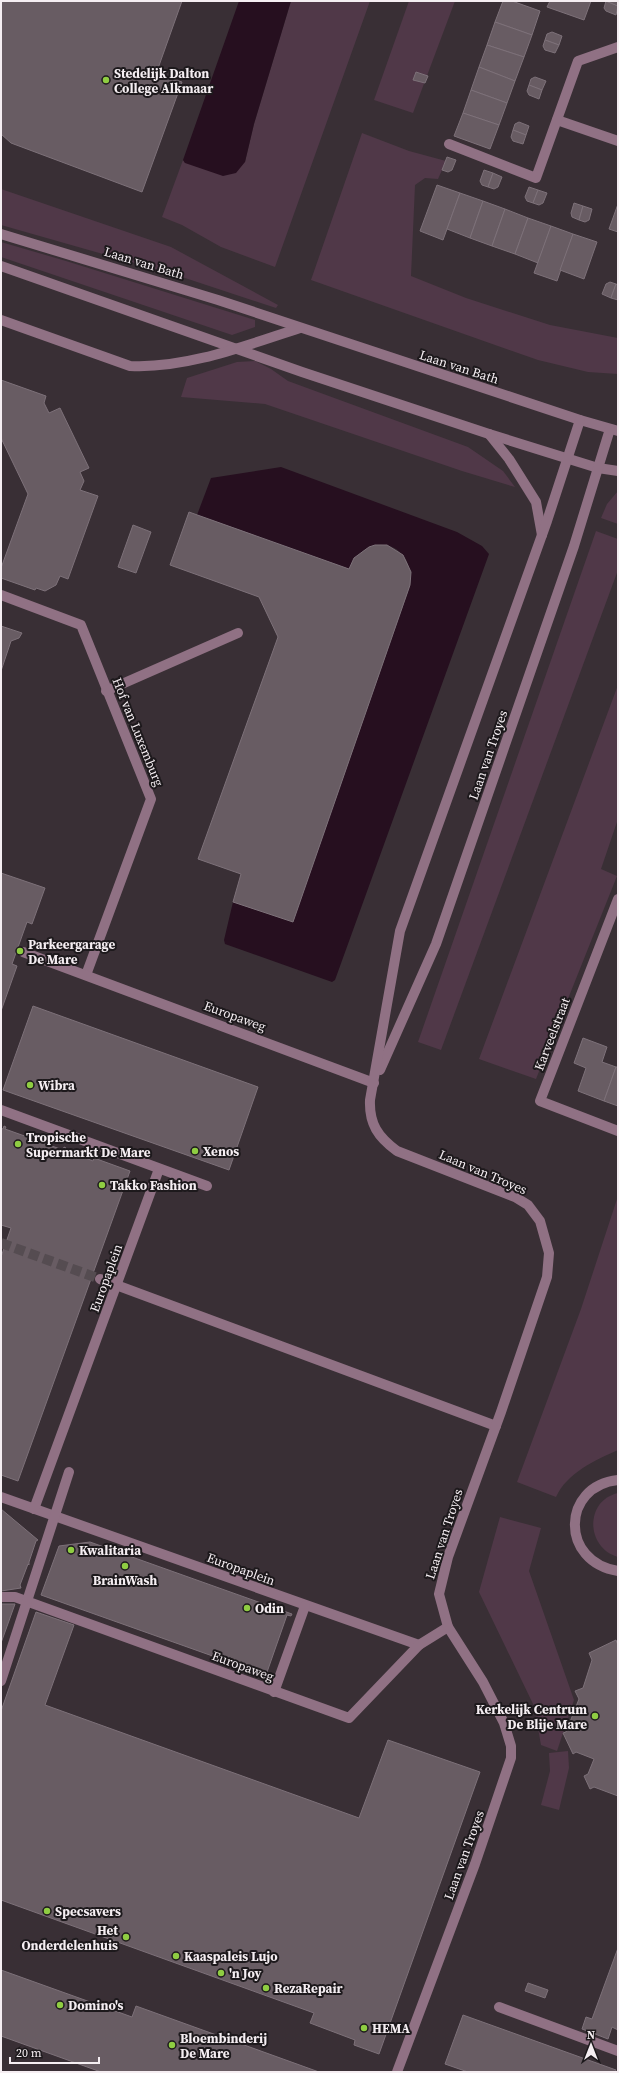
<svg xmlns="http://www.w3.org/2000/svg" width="619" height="2073" viewBox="0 0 619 2073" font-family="'Source Serif 4',serif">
<rect width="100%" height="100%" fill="#392f35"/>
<g fill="#503848">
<polygon points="291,1 370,1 275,267 221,247 182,225 162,217 183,160 185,163 245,162 254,124"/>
<polygon points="409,1 455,1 413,113 374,100"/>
<polygon points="362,133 409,151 446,161 438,179 425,178 415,185 411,276 466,298 550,325 618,338 618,374 588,372 538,360 311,280"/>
<polygon points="1,189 171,247 278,305 276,308 173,274 1,225"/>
<polygon points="1,242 66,261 255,320 255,327 232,335 1,257"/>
<polygon points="255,361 271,369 288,381 468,447 503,471 515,487 462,471 265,404 181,397 187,378 237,362"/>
<polygon points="618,491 618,524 601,518 607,504"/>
<polygon points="596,531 618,539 618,570 441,1050 418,1042"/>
<polygon points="618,685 618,819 601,869 617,876 536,1079 479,1059"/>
<path d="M618 1196V1450C595 1460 567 1473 556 1497L517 1482 581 1309Z"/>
<path d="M618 1493V1557C586 1548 584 1501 618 1493Z"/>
<polygon points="500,1517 541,1528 529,1571 574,1700 557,1751 541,1745 534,1706 479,1592"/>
<polygon points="568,1751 569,1768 559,1810 541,1805 550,1771 549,1753"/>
</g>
<g fill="#260f1f">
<polygon points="239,1 291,1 254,124 245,162 236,173 223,176 185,163 183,160"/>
<path d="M281 467 457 532 482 546 489 554 335 980 332 982 225 944 224 940 233 902 293 922 409 589C420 546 369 525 349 569L197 515 211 478Z"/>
</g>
<g fill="#685c63" stroke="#7d7179">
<polygon points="1,1 182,1 156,74 182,82 142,192 11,143 1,134"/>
<polygon points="503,1 512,1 540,11 532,35 495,22"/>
<polygon points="550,1 591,1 584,20 547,7"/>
<polygon points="606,1 618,6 616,15 606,11 604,8"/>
<polygon points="606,1 618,1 618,6"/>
<polygon points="495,22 532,35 524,57 487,45"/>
<polygon points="552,32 562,36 559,45 545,40 547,34"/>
<polygon points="545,40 559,45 555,53 545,50 543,46"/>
<polygon points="487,45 524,57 515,81 479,67"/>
<polygon points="479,67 515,81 507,103 471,90"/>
<polygon points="416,72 428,76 425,83 413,80"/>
<polygon points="535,77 546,81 542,90 529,85 531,79"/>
<polygon points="529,85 542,90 539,99 529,95 527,91"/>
<polygon points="471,90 507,103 499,125 463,113"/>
<polygon points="463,113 499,125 490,149 454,136"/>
<polygon points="519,122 529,126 526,135 513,130 515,124"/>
<polygon points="513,130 526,135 523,144 513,141 511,137"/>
<polygon points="447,157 456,160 452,170 448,172 442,170"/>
<polygon points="484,170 493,173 488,187 482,185 480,181"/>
<polygon points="493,173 502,177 498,187 494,189 488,187"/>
<polygon points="437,185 460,193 443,240 420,231"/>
<polygon points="529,187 538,190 533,203 527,201 525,197"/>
<polygon points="538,190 547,193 543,203 539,205 533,203"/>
<polygon points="460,193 483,201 470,238 447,229"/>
<polygon points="483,201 505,209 492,246 470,238"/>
<polygon points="574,203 583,206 579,220 572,217 571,213"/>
<polygon points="618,204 618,232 609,229"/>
<polygon points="583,206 592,209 589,220 585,222 579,220"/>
<polygon points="505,209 528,218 515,254 492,246"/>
<polygon points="528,218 551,226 538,263 515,254"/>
<polygon points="551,226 573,234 557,281 534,273"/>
<polygon points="573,234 597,242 584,279 560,270"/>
<polygon points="610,282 616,284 611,298 602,294 606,284"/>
<polygon points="616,284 618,285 618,300 611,298"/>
<polygon points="1,380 46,396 44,403 49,413 60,408 89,468 80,472 84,481 80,490 98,496 68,579 60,576 56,585 45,591 36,588 35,590 1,578 1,568 28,494 1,438"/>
<polygon points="189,512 349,569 354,558 369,547 375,545 387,545 403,555 411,572 410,585 293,922 233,902 241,874 198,859 278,637 259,597 170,565"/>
<polygon points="133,525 151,532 136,573 118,567"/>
<polygon points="1,626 22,633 19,638 11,641 1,671"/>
<polygon points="1,873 45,888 32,924 27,922 12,964 17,966 1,1011"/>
<polygon points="33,1006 258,1087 229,1170 3,1090"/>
<polygon points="583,1038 607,1047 602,1062 616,1067 604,1101 578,1091 586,1068 574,1063"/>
<polygon points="616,1067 618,1067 618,1106 604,1101"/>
<polygon points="4,1126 6,1127 5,1129 33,1139 34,1137 36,1137 35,1140 63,1150 64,1147 66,1148 65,1150 93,1161 94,1158 130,1171 18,1481 1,1475 1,1257 11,1228 1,1225 1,1128 3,1129"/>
<polygon points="1,1509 38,1540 36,1541 29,1562 29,1565 28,1564 20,1585 21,1588 1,1591"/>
<polygon points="90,1542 292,1614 291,1616 287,1615 266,1675 41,1595 59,1546"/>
<polygon points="1,1604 15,1604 1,1643"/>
<polygon points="36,1612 74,1625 45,1705 359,1818 388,1740 480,1772 379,2054 354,2045 355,2040 310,2023 314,2013 1,1900 1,1711"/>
<polygon points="616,1640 618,1645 618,1796 594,1787 590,1789 584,1776 588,1774 594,1759 576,1752 573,1754 563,1733 566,1732 579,1699 575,1691 583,1688 592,1660 589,1653"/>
<polygon points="618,1948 618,2030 612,2027 608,2039 582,2029 586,2017 592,2019"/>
<polygon points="1,1970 132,2017 136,2006 319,2072 101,2072 1,2036"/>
<polygon points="528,1983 548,1990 545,1998 525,1991"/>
<polygon points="463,2015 616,2070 615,2072 468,2072 445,2064"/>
</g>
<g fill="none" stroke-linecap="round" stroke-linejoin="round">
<polyline stroke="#554c51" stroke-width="10" stroke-dasharray="10 5" stroke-linecap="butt" points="1,1243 100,1279"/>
<g stroke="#907184" stroke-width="10">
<polyline points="557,120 618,141"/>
<polyline points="449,144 536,178 578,61 618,47"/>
<polyline points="1,234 218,300 580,420 618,431"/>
<polyline points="1,266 302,372 489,434 598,468 618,471"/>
<path d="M1 320 130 366C186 369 247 345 300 328"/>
<polyline points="489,434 509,459 536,502 542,535"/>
<polyline points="1,595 81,625 151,799 86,975"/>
<polyline points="106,691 238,633"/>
<polyline points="618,899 540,1101 618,1131"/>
<polyline points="23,952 374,1083"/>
<polyline points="380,1070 436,944 574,546 610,429"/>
<polyline points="1,1110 207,1186"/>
<polyline points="100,1279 496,1426"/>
<path d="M618 1480C561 1486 560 1562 618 1571"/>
<polyline points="1,1497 419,1645"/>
<polyline points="34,1509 159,1169"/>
<polyline points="1,1597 15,1597 349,1718 419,1645 448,1627"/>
<polyline points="1,1681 69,1472"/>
<polyline points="274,1692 305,1606"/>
<polyline points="499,2007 618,2051"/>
<path d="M397 2072 475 1864 511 1758V1746L504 1723 483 1682 448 1627 439 1594 448 1557 501 1412 547 1277 549 1253 540 1221 528 1205 515 1197 397 1151C378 1137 369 1124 370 1100L400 931 547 521 580 420"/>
</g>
</g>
<g fill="#8fcd42" stroke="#1d191c" stroke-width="1.5">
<circle cx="106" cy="80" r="4"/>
<circle cx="20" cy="951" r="4"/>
<circle cx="30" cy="1085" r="4"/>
<circle cx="18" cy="1144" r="4"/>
<circle cx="195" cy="1151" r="4"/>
<circle cx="102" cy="1185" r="4"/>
<circle cx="71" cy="1550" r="4"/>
<circle cx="125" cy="1566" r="4"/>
<circle cx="247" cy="1608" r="4"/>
<circle cx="595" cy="1716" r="4"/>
<circle cx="47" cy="1911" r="4"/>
<circle cx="126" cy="1937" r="4"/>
<circle cx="176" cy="1956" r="4"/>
<circle cx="221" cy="1973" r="4"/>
<circle cx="266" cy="1988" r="4"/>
<circle cx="60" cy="2005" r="4"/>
<circle cx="364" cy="2028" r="4"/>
<circle cx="172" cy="2045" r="4"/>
</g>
<g text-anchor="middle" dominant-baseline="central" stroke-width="4" stroke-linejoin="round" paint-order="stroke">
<g font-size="13" font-weight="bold" fill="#f5eef2" stroke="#1d191c" text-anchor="start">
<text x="114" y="73">Stedelijk Dalton<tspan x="114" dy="15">College Alkmaar</tspan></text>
<text x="28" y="944">Parkeergarage<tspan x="28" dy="15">De Mare</tspan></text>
<text x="38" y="1085">Wibra</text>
<text x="26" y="1137">Tropische<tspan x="26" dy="15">Supermarkt De Mare</tspan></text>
<text x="203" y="1151">Xenos</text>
<text x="110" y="1185">Takko Fashion</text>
<text x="79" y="1550">Kwalitaria</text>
<text x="125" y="1580" text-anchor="middle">BrainWash</text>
<text x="255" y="1608">Odin</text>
<text x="587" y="1709" text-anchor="end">Kerkelijk Centrum<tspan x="587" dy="15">De Blije Mare</tspan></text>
<text x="55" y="1911">Specsavers</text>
<text x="118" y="1930" text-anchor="end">Het<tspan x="118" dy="15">Onderdelenhuis</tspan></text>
<text x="184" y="1956">Kaaspaleis Lujo</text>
<text x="229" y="1973">'n Joy</text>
<text x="274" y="1988">RezaRepair</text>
<text x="68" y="2005">Domino's</text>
<text x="372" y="2028">HEMA</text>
<text x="180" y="2038">Bloembinderij<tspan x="180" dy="15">De Mare</tspan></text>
</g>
<g font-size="13" fill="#f5eef2" stroke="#1d191c">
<text transform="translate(144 263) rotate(17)">Laan van Bath</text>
<text transform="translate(459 367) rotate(18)">Laan van Bath</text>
<text transform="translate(138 732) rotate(68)">Hof van Luxemburg</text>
<text transform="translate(488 755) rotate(-71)">Laan van Troyes</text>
<text transform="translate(235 1016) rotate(20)">Europaweg</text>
<text transform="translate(552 1034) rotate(-69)">Karveelstraat</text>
<text transform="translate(483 1172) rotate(23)">Laan van Troyes</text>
<text transform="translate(106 1278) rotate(-70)">Europaplein</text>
<text transform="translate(444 1534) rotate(-72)">Laan van Troyes</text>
<text transform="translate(241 1569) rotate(20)">Europaplein</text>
<text transform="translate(243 1666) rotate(20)">Europaweg</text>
<text transform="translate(464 1855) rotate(-70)">Laan van Troyes</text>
</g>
</g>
<rect width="619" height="2073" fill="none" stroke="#f5eef2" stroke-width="4"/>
<g transform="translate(591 2045)" stroke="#1d191c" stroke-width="3" paint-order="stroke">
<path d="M0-3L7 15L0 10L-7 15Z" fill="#f5eef2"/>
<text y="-6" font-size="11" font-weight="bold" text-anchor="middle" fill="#f5eef2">N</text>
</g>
<path d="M10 2057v6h89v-6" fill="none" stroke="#f5eef2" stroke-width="2"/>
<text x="16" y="2057" font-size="12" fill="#f5eef2" stroke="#1d191c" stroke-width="3" paint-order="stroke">20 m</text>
</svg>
